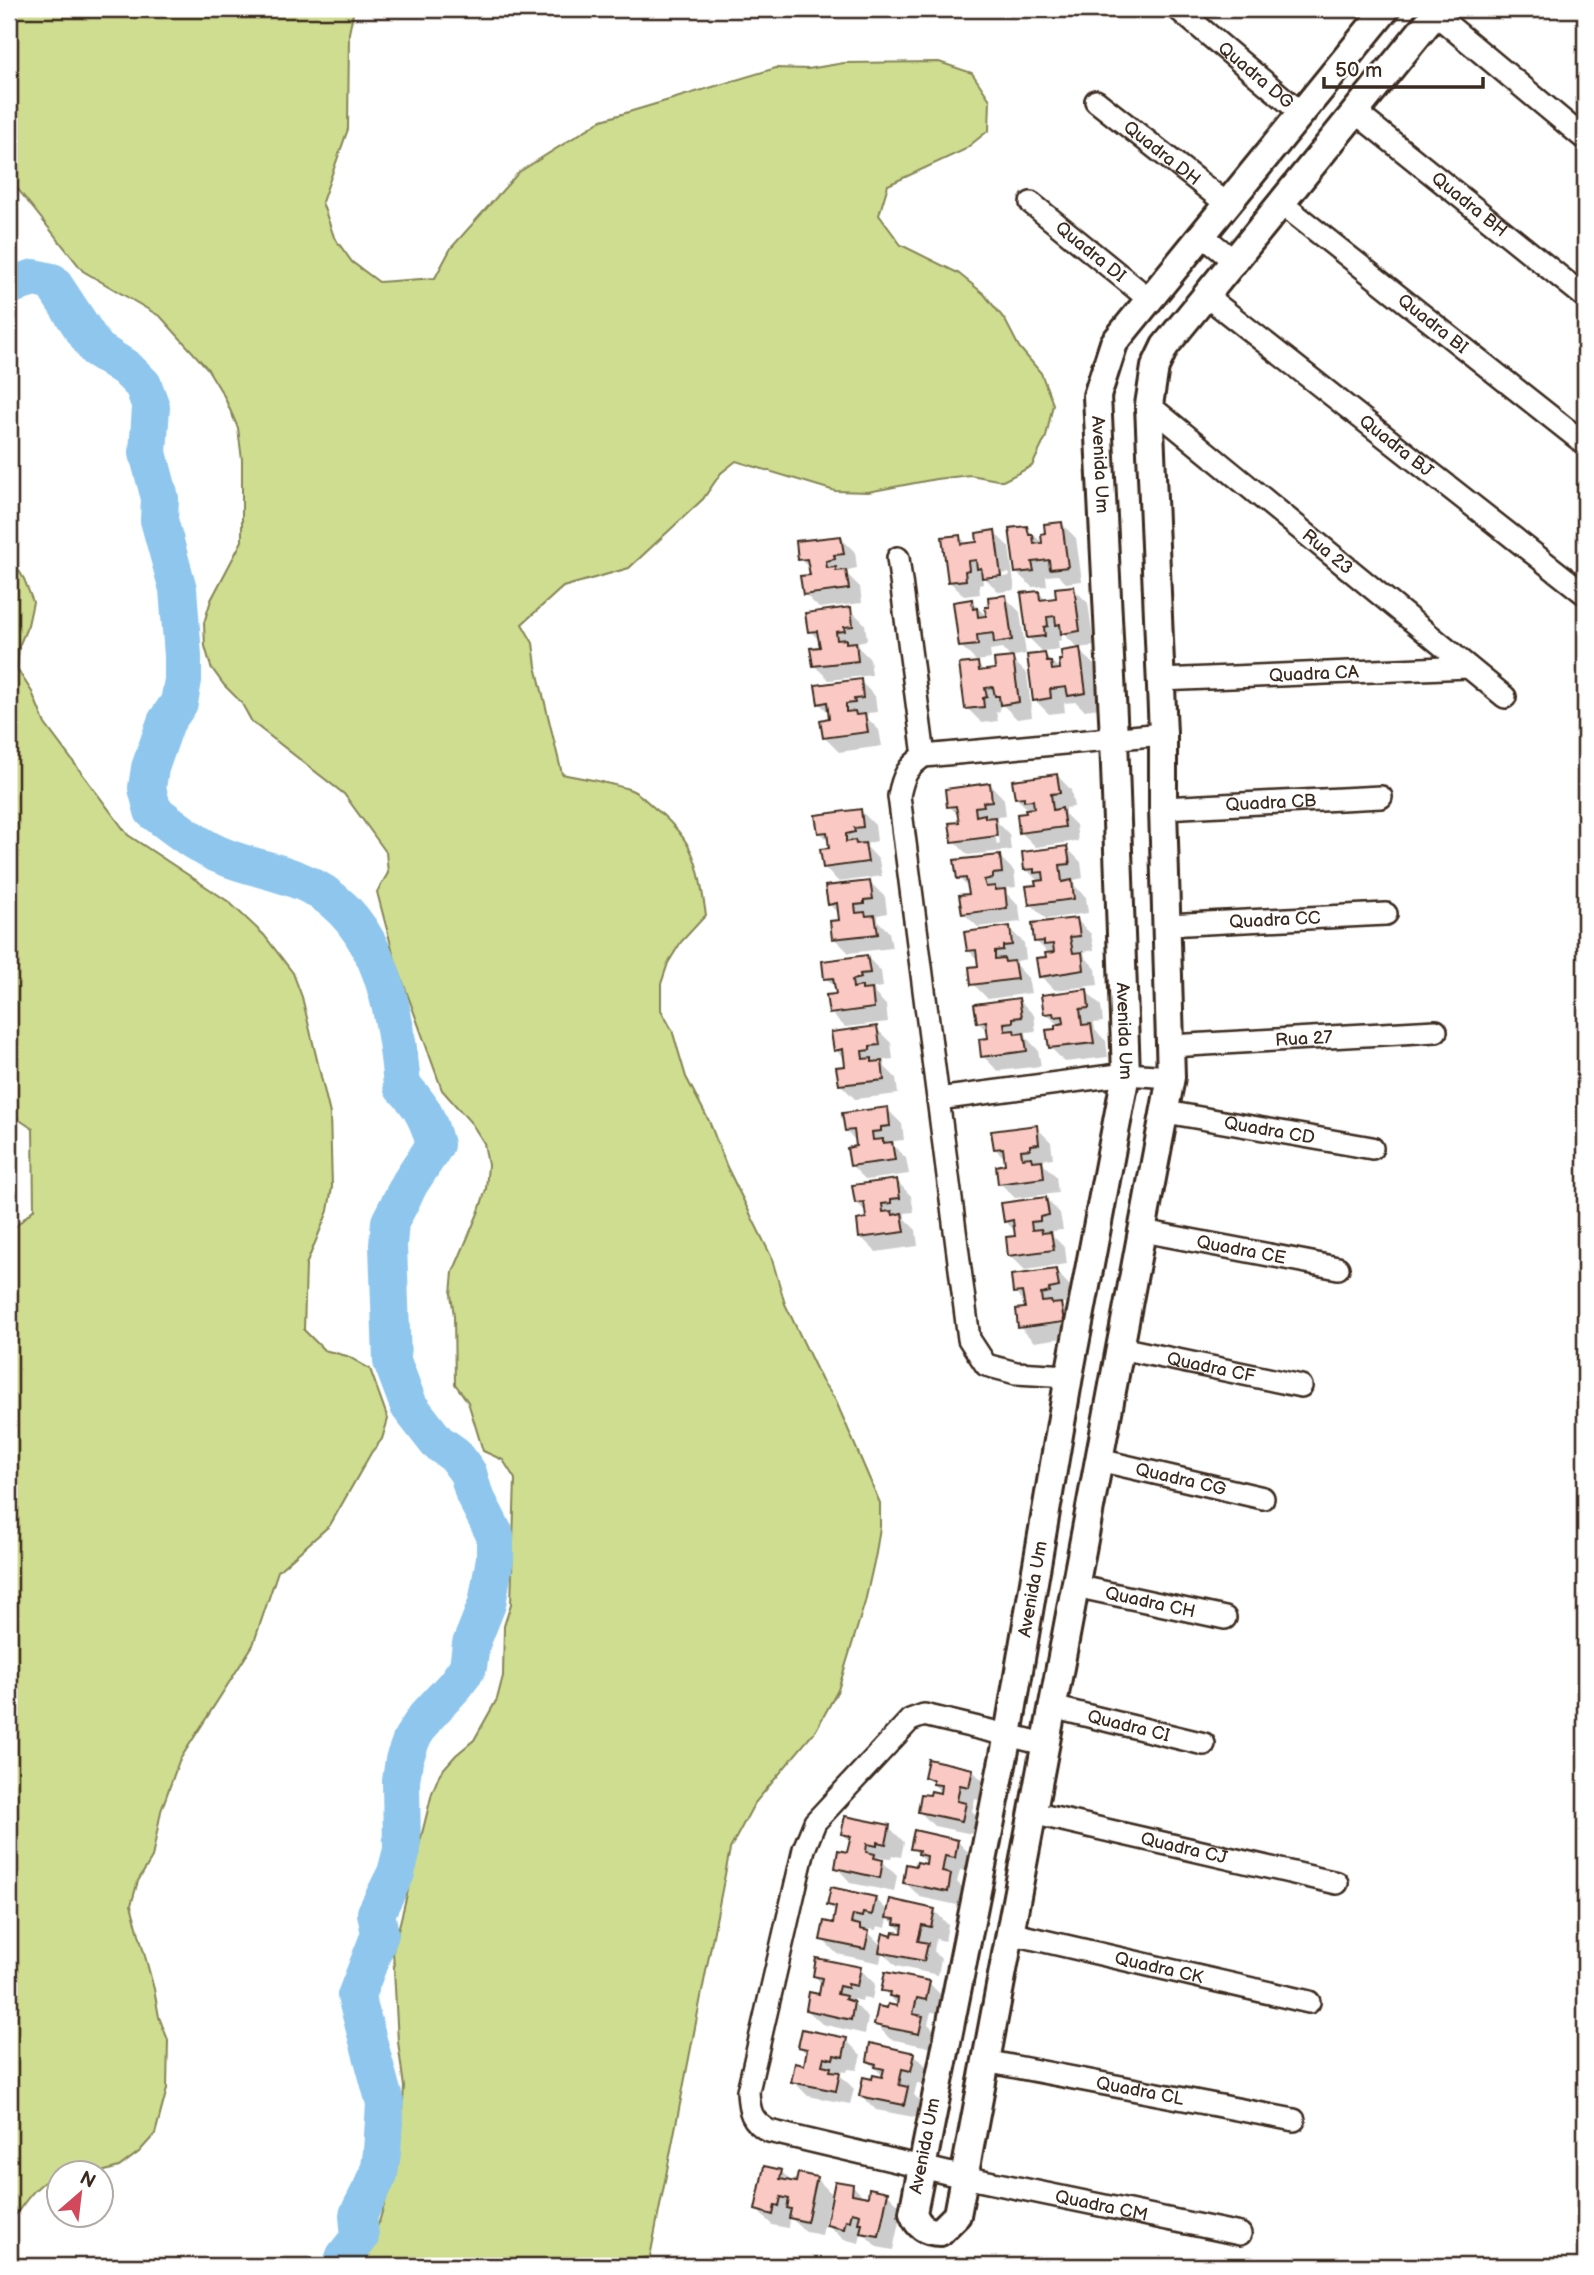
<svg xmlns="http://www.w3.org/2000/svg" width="1594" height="2275" viewBox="0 0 1594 2275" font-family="'Balsamiq Sans',sans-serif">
<rect width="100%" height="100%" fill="#fff"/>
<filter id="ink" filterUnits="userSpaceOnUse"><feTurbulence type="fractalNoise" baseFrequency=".0143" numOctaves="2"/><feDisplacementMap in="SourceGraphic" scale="14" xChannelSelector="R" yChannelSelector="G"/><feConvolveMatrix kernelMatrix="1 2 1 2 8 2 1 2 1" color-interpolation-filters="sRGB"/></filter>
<g filter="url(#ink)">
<g fill="#cfdd90" stroke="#858457" stroke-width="2">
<path d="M9 9H354L349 33 348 129 322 202 334 237 352 262 379 282 435 278 451 248 519 172 602 120 776 68 808 69 844 63 939 62 972 73 990 100 989 130 964 150 888 185 879 215 901 245 958 273 984 294 1005 320 1019 347 1041 373 1053 404 1046 437 1032 466 1003 481 970 475 936 479 868 492 835 491 736 461 721 473 703 499 629 568 563 587 522 624 533 643 536 666 562 774C585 779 609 782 631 790 641 794 649 804 657 810 697 844 698 866 706 915L681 942 668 963 661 984V1010L672 1030 686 1077 709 1121 727 1167 771 1256 785 1304 822 1381 835 1399 880 1503V1527L876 1553 865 1602 838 1690 816 1730 754 1804 730 1849 650 2257C612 2261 575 2263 537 2266H361L379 2222 399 2155 404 2087 398 2042 393 1951 432 1793 440 1773 456 1755 474 1740 497 1699 503 1676 504 1626 511 1604 515 1479 503 1460 483 1451 468 1402 455 1384 454 1316 451 1294 453 1272 479 1211 486 1189 488 1165 484 1143 472 1124 442 1090 395 960 377 892 388 873 386 852 344 794 252 722 241 702 224 685 211 667 205 646 204 623 211 600 242 541V460L238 428 224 396 207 368 161 317 83 271 9 178Z"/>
<path d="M9 554 24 579 33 602 28 625 19 646 17 669 32 692 45 724 128 835 229 902 264 935 293 973 302 997 330 1114 332 1187 328 1211 306 1265 304 1330 324 1350 347 1356 370 1369 388 1419 382 1439 371 1453 330 1525 278 1571 253 1645 179 1761 161 1811 152 1858 138 1881 131 1905 154 1989 159 2017 168 2040 167 2089 155 2134 139 2152 119 2167 98 2173 60 2174 59 2176C37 2179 22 2207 9 2224V1233L34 1209 33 1129 9 1113Z"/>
</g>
<g fill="#0003" fill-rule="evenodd">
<polygon points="1061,523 1076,538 1082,581 1066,583 1058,575 1046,576 1047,586 1032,587 1017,573 1027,528 1044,545"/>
<path d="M994 532 1009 547 1015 590 999 592 982 575 983 584 979 585 980 594 964 596 949 581 960 537 968 545 979 543ZM1009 573 1010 576 990 579V575Z"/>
<polygon points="840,537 855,552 857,568 848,570 847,574 860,587 862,603 819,608 805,594 812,576 811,570 800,559"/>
<polygon points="1073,588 1088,603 1094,646 1078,648 1061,631 1062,640 1058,641 1059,650 1043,652 1028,637 1038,592 1047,601 1058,599"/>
<polygon points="1005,597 1020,612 1026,654 1010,657 1002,648 990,650 991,659 976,661 961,646 971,601 988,618"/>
<polygon points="850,609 865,624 867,640 858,642 859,648 870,659 872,675 829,680 814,665 822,648 821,642 810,631"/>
<polygon points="1079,650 1094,665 1100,708 1084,710 1076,702 1064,703 1065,712 1049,714 1035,700 1045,655 1062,672 1064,662"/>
<polygon points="1012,659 1027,674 1032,717 1017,719 999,701 1000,711 996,712 998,721 982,723 967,708 977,663 985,672 997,670"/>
<polygon points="860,681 875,696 877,712 868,713 867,718 879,730 882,746 839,752 824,737 830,714 819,703"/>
<polygon points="1057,775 1071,790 1074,807 1065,808 1065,814 1076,825 1078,841 1036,847 1021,832 1029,810 1016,798"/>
<path d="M990 784 1004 799 1006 816 997 817 996 821 1009 834 1011 850 968 855 954 841 961 823 960 817 949 806ZM994 829H998L1000 844 997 845Z"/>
<polygon points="860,810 875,825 877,841 868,843 867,847 879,860 882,876 839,882 824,867 831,850 830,843 819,832"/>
<polygon points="1067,848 1081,862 1083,878 1074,880 1075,886 1086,897 1088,913 1046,919 1031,904 1038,886 1037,880 1026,869"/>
<polygon points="999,856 1014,871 1016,887 1007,888 1007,894 1019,906 1021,922 978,927 963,913 971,895 970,889 959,878"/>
<polygon points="870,882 885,897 887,913 878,915 878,921 889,932 892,948 849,953 834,938 840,915 829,904"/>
<polygon points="1076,919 1091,934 1094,950 1084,952 1085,957 1096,969 1098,985 1055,990 1041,976 1049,954 1036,941"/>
<polygon points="1009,928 1024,943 1026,959 1017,961 1016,965 1028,978 1031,993 988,999 973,984 980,967 979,961 968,950"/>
<polygon points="866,956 881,971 883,987 874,988 875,994 886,1005 888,1022 845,1027 831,1013 838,995 837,989 826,978"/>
<polygon points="1086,991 1101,1006 1103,1022 1094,1023 1095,1030 1106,1041 1108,1057 1065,1062 1051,1048 1057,1030 1057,1024 1046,1013"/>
<polygon points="1019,1000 1034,1015 1036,1031 1026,1032 1027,1038 1038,1050 1041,1066 998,1071 983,1056 990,1039 989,1033 978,1022"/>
<polygon points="876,1028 891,1043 893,1059 884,1060 885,1067 896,1078 898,1094 855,1099 840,1084 847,1067 847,1061 836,1050"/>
<polygon points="887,1109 902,1124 904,1140 894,1141 894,1146 906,1158 909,1174 866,1180 851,1165 858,1148 857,1142 846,1131"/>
<polygon points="1036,1127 1051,1142 1053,1158 1044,1159 1044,1165 1056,1176 1058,1193 1015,1198 1000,1183 1007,1166 1006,1159 995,1149"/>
<polygon points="897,1181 911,1196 914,1212 905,1213 905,1219 916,1230 918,1246 876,1252 861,1237 868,1220 867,1213 856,1202"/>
<polygon points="1046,1199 1060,1213 1063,1230 1053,1231 1052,1235 1065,1248 1067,1264 1025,1270 1010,1255 1017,1238 1016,1232 1005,1221"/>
<polygon points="1056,1271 1070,1286 1072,1302 1063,1303 1062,1307 1075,1320 1077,1336 1034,1342 1020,1327 1027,1310 1026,1304 1015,1292"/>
<polygon points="972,1770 987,1785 983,1801 975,1799 972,1811 980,1819 977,1835 934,1826 919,1811 941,1795 942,1793 926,1777"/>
<polygon points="889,1827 904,1842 901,1857 892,1855 891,1859 878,1857 897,1876 894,1892 851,1883 837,1868 849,1854 851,1842 843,1834"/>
<polygon points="957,1841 972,1856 969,1871 960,1870 957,1882 965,1890 962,1906 920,1897 905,1882 931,1867 912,1848"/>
<path d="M875 1898 889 1912 934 1910 948 1925 945 1941 936 1939 934 1951 941 1959 938 1975 896 1966 882 1952 880 1963 837 1954 822 1939 834 1925 837 1913 829 1905ZM888 1918 907 1936 893 1938 882 1946 867 1931 868 1929 876 1930 877 1926 886 1928Z"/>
<polygon points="860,1969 875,1984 872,1999 863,1997 862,2001 853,1999 853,2002 868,2018 865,2034 822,2024 807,2010 820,1996 822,1984 815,1976"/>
<polygon points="929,1983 944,1998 940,2013 931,2012 928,2024 936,2032 933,2048 890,2039 876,2024 902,2009 883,1990"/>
<polygon points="846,2040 861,2055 857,2070 848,2069 847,2072 835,2070 854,2089 850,2104 808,2096 793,2081 806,2067 808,2055 800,2047"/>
<polygon points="914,2054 929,2069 926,2084 917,2083 914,2095 922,2103 919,2118 876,2110 861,2095 874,2081 887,2080 868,2061"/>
<polygon points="781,2171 794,2184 816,2178 831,2193 822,2235 806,2232 793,2220 789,2219 788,2228 772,2225 757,2210"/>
<polygon points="853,2186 865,2198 887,2193 902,2208 893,2250 877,2247 865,2235 861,2234 859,2243 843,2239 828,2225"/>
</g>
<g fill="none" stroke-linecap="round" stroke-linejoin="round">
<path stroke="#8ec6ed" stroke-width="38" d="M9 286 34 278 52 282 96 349 126 368 143 385 151 407 148 453 160 498 159 520 178 589 183 656V680L179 703 166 722 150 768 147 788 153 811C176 828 198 847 225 857 252 868 285 872 311 886 382 922 396 1014 402 1086 420 1103 429 1120 435 1145L410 1183 390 1222 388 1245 392 1361 409 1406 437 1442 455 1455 468 1473 474 1494 495 1535V1558L487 1604 471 1644 468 1667 456 1684 425 1718 412 1738 404 1760 401 1781 402 1850 396 1873 376 1913 380 1934 356 1996 385 2103 382 2152 379 2174 358 2215 360 2237 345 2256 341 2266"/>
</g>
<g fill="#fac9c3" stroke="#3b2a1e" stroke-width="2">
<polygon points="1062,522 1068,567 1050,569 1049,560 1032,562 1034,571 1015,573 1009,528 1027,526 1029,535 1033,535 1034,544 1042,543 1041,534 1045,533 1044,524"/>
<polygon points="995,530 1001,576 982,578 981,568 977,569 976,560 968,561 969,570 965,571 966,580 948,582 942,537 960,535 961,544 977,542 976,533"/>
<polygon points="841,536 844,554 834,555 835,559 826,561 827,568 836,567 836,571 846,570 849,589 803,595 800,576 810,575 807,559 798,560 796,541"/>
<polygon points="1074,586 1080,631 1061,634 1060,624 1056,625 1055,616 1047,617 1048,626 1044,627 1045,636 1027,638 1021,593 1039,591 1040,600 1056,598 1055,588"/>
<polygon points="1006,595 1012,640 994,643 993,633 977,635 978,645 959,647 953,602 972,599 973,609 977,608 978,617 986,616 985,607 989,607 988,597"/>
<polygon points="851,607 853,626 844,627 845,631 836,632 837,640 846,639 846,643 856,642 858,661 813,666 810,648 820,647 817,631 808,632 805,613"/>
<polygon points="1080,648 1086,693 1068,696 1066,687 1050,689 1051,698 1033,701 1027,655 1045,653 1047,662 1051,662 1052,670 1060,669 1059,660 1062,660 1061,651"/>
<polygon points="1013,657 1019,702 1000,705 999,696 995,696 993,687 985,688 987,697 983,698 984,707 965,709 959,664 978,662 979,671 995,669 994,659"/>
<polygon points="861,679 863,698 854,699 855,703 846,704 846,712 855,711 856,715 865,714 868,732 823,738 820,720 829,718 827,702 818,704 815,685"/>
<polygon points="1057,774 1060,793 1051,794 1053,810 1062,808 1065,827 1019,833 1017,814 1026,813 1025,809 1034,808 1033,800 1024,801 1024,797 1015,798 1012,780"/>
<polygon points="990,783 992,801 983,802 984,806 975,807 976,816 985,814 985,818 995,817 997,836 952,842 949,823 959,822 956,806 947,807 945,789"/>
<polygon points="861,809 863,827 854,828 855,832 846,834 846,842 855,840 856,844 865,843 868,862 823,868 820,849 829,848 827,832 818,833 815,815"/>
<polygon points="1067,846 1070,864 1060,865 1062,882 1072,880 1074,899 1029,905 1026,886 1036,885 1035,881 1044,880 1043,872 1034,873 1034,869 1024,870 1022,852"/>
<polygon points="1000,855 1002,873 993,874 993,878 984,880 986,887 995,886 995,890 1005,889 1007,908 962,914 959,895 969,894 966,878 957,879 954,860"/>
<polygon points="870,881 873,899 864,900 864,904 855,905 856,913 865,912 866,916 875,915 878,934 832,939 830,921 839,920 837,903 828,905 825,886"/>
<polygon points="1077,918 1080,936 1070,937 1073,953 1082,952 1084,970 1039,977 1036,958 1046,957 1045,953 1054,952 1053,944 1044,945 1044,941 1034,942 1032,923"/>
<polygon points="1010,926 1012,945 1003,946 1003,950 995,951 995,959 1004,958 1005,962 1014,961 1017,979 971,985 969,967 978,966 976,950 967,951 964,932"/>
<polygon points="867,955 870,973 860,974 861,978 852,980 853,988 862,986 862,990 872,989 874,1008 829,1014 826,995 836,994 833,978 824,979 822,961"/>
<polygon points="1087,989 1089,1008 1080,1009 1082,1025 1091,1024 1094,1043 1049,1048 1046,1030 1055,1029 1055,1025 1064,1023 1063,1016 1054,1017 1053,1013 1044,1014 1041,995"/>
<polygon points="1019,998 1022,1017 1013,1018 1013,1022 1004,1023 1005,1031 1014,1030 1015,1034 1024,1033 1027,1051 981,1057 979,1039 988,1038 986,1021 977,1023 974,1004"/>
<polygon points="877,1026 880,1045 870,1046 870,1050 862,1051 863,1059 872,1058 872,1062 882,1061 884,1080 839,1085 836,1067 845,1066 843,1049 834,1051 831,1032"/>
<polygon points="888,1107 890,1126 881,1127 881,1131 872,1132 873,1140 883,1139 883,1143 892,1142 895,1160 850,1166 847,1148 856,1146 854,1130 845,1131 842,1113"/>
<polygon points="1037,1125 1039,1144 1030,1145 1030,1149 1021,1150 1022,1158 1031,1157 1032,1161 1042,1160 1044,1178 998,1184 996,1166 1005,1164 1003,1148 994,1149 991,1131"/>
<polygon points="897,1179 900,1198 891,1199 891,1203 882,1204 883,1212 892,1211 893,1215 902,1213 905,1232 859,1238 857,1220 866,1218 864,1202 855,1203 852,1185"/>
<polygon points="1046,1197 1049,1215 1040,1217 1040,1221 1031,1222 1032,1230 1041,1229 1042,1233 1051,1232 1054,1250 1008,1256 1006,1237 1015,1236 1013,1220 1004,1222 1001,1203"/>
<polygon points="1056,1269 1059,1287 1049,1289 1050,1292 1041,1294 1042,1302 1051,1301 1052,1304 1061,1303 1064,1322 1018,1328 1016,1309 1025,1308 1022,1292 1013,1293 1011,1275"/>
<polygon points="928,1759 973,1769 969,1787 960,1785 957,1801 966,1803 962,1821 918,1812 921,1794 930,1795 931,1791 940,1793 941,1785 933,1784 933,1780 924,1777"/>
<polygon points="845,1816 890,1825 886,1844 877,1842 877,1846 867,1844 866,1852 875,1854 874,1858 883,1860 880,1878 835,1868 838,1850 847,1852 851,1836 841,1834"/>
<polygon points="914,1830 958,1840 955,1858 945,1856 942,1872 951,1874 948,1892 903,1883 906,1864 916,1866 917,1862 926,1864 927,1856 918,1854 919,1850 910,1849"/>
<polygon points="831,1887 876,1897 872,1915 863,1913 862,1917 853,1915 851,1923 860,1925 860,1929 869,1931 865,1949 820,1940 824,1921 833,1923 836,1907 827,1905"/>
<polygon points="890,1899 935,1909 931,1927 922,1925 918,1941 928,1943 924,1961 879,1952 883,1933 892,1936 893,1932 902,1933 903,1925 894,1924 895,1919 886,1918"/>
<polygon points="816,1958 861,1967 857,1986 848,1984 848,1988 839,1986 837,1994 846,1996 845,1999 854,2002 851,2020 806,2010 809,1992 819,1994 822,1978 813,1976"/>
<polygon points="885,1972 930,1981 926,2000 917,1998 913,2014 923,2016 919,2034 874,2025 878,2006 887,2008 888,2004 897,2006 898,1998 889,1996 890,1992 881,1991"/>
<polygon points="802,2029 847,2038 843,2057 834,2055 833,2059 824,2057 822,2065 831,2067 830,2071 840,2072 836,2091 791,2082 795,2063 804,2065 807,2049 798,2047"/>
<polygon points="870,2043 915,2053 911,2071 902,2069 899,2085 908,2087 904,2105 859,2096 863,2077 872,2079 873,2075 882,2077 884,2069 875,2067 876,2064 867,2061"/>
<polygon points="764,2166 782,2170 780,2179 796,2182 798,2173 817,2177 807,2222 789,2218 791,2209 787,2208 789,2199 781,2197 779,2206 775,2205 773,2215 755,2210"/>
<polygon points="835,2181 853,2184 852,2194 868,2197 869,2188 888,2192 879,2236 860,2233 862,2223 858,2223 860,2214 852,2212 850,2221 846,2220 844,2229 826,2225"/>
</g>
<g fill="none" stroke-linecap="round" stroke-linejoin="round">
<g stroke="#3b2a1e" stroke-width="26">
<g id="minor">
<path id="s1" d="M1178 9 1301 113"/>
<polyline points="1435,14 1585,139"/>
<path id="s2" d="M1096 101 1227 204"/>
<path id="s3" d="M1355 112 1585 297"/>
<path id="s4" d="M1031 203 1149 299"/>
<path id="s5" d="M1281 203 1585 444"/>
<polyline points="1202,235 1234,261"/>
<path id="s6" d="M1206 296 1585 594"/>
<path id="s7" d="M1149 405 1505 697"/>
<polyline points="898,558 924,756"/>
<path id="s8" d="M1160 680 1468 667"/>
<path id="s9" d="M1163 808 1381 797"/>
<path id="s10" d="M1167 925 1386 914"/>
<path id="s11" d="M1171 1046 1436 1031"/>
<polyline points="938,1099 1126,1074 1171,1077"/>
<path id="s12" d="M1166 1112 1372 1148"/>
<path id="s13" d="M1143 1231 1338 1268"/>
<path id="s14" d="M1120 1348 1301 1386"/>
<path d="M1069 1376 1016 1373 986 1365 969 1339 899 796C903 776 907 767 924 756L1163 734"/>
<path id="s15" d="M1099 1460 1263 1498"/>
<path id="s16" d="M1075 1586 1225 1618"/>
<path id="s17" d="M1052 1707 1204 1744"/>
<path id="s18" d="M1045 1744 924 1715 910 1720 815 1822 804 1849 748 2091C749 2111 751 2121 769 2131L964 2177 1240 2234"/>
<path id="s19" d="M1032 1813 1337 1883"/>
<path id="s20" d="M1009 1933 1309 2002"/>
<path id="s21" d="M985 2061 1294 2120"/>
</g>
</g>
<g stroke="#3b2a1e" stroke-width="32">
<g id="tertiary">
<path id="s22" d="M1386 9 1114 343 1097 396 1114 738 1126 1074 1069 1376 1008 1735 913 2213C918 2226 925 2232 940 2232L957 2215 1171 1077 1163 808V734L1149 405 1155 367 1165 346 1439 9"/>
</g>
</g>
<use href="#minor" stroke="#fff" stroke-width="21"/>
<use href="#tertiary" stroke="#fff" stroke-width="26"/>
</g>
</g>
<g text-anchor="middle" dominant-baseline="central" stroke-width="5" stroke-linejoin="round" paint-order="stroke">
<g font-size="18" fill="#3b2a1e" stroke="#fff">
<text stroke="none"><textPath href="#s1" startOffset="102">Quadra DG</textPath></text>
<text stroke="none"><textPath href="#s2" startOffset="84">Quadra DH</textPath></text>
<text stroke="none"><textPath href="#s3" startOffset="147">Quadra BH</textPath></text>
<text stroke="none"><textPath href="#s4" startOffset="77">Quadra DI</textPath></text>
<text stroke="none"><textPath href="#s5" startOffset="194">Quadra BI</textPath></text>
<text stroke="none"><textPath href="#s6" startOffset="242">Quadra BJ</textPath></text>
<text stroke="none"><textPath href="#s22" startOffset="555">Avenida Um</textPath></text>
<text stroke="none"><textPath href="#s7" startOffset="231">Rua 23</textPath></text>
<text stroke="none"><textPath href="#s8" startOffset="154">Quadra CA</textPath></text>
<text stroke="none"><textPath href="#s9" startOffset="108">Quadra CB</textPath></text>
<text stroke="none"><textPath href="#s10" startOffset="108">Quadra CC</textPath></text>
<text stroke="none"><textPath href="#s22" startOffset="1122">Avenida Um</textPath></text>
<text stroke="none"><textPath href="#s11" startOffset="133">Rua 27</textPath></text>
<text stroke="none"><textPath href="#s12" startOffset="105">Quadra CD</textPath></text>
<text stroke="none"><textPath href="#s13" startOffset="100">Quadra CE</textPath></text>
<text stroke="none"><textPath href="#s14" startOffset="93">Quadra CF</textPath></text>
<text stroke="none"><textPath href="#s15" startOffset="84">Quadra CG</textPath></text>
<text transform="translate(1033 1589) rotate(-80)">Avenida Um</text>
<text stroke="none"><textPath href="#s16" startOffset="77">Quadra CH</textPath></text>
<text stroke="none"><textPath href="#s17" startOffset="79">Quadra CI</textPath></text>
<text stroke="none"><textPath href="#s19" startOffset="156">Quadra CJ</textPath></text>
<text stroke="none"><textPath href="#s20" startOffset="154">Quadra CK</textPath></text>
<text stroke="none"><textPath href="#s21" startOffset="158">Quadra CL</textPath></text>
<text transform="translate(925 2146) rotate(-79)">Avenida Um</text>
<text stroke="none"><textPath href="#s18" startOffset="945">Quadra CM</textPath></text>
</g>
</g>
<rect width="1594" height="2275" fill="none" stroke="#fff" stroke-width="35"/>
<rect x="18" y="18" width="1559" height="2240" fill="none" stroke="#3b2a1e" stroke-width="2.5" filter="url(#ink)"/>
<g transform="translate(80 2194) rotate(28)"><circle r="33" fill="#ffffff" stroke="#b1aaa5" stroke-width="2"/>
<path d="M0-5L12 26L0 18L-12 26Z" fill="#d1495b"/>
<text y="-10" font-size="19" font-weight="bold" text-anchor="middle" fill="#3b2a1e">N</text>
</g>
<path d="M1324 77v10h159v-10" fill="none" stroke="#3b2a1e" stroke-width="3.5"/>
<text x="1335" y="77" font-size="21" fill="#3b2a1e" stroke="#ffffff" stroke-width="5" paint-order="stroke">50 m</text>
</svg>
